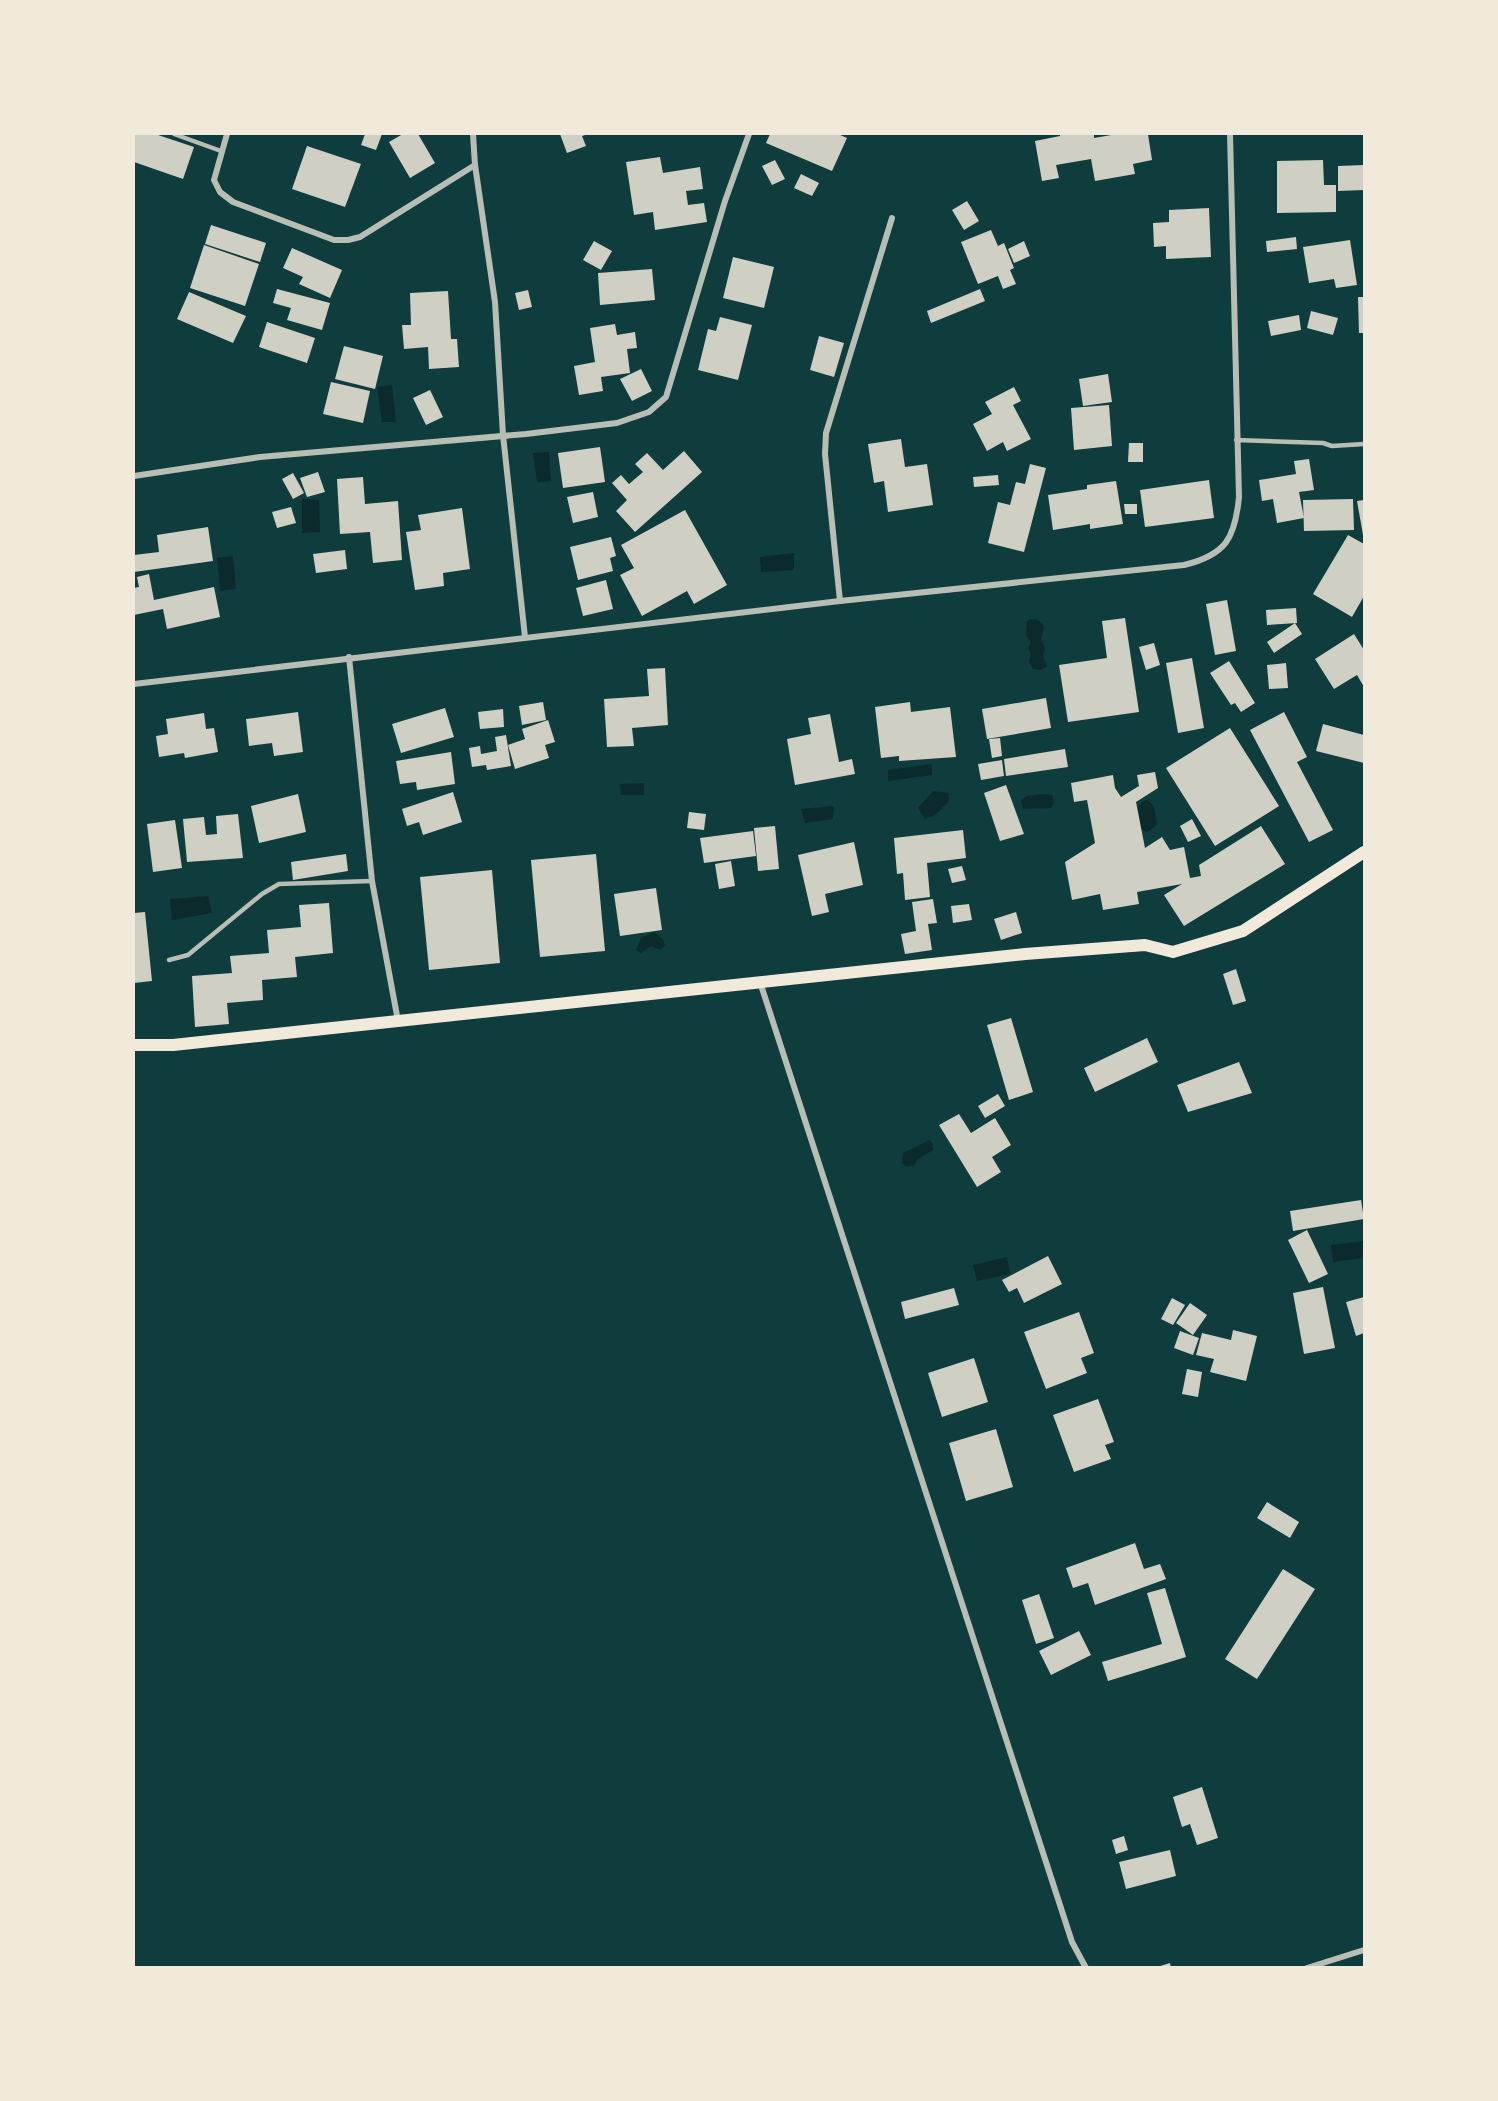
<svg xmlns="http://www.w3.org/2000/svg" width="1498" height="2101" viewBox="0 0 1498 2101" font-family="'Roboto Serif',serif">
<rect width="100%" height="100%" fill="#0f3d3e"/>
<g fill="#0a2a2b">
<polygon points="392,385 396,422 382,422 377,387"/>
<polygon points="549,452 551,481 537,482 533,453"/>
<polygon points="302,499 319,500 320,532 302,533"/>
<polygon points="794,553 794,570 761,572 760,557"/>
<polygon points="233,556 236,589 220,591 217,558"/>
<polygon points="1031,619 1038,620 1044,626 1041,639 1045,648 1043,656 1047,666 1041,670 1033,669 1029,662 1031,654 1028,648 1031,642 1026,635 1027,621"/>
<polygon points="932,764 932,775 888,781 888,770"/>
<polygon points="644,783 644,795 621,795 620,784"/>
<polygon points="933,791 948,793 949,801 934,816 925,819 918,808"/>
<polygon points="1043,794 1052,795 1054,802 1051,808 1023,809 1021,800 1027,796"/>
<polygon points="1147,800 1154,806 1157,825 1147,832 1141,829 1138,808 1143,801"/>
<polygon points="834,806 833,819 805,823 801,809"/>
<polygon points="208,896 212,913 172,920 170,899"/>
<polygon points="654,932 663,939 665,945 660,950 651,946 641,953 636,950 641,938"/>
<polygon points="930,1140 933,1145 933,1150 918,1159 914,1165 906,1167 902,1163 903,1153"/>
<polygon points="1363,1241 1364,1258 1333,1262 1331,1245"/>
<polygon points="1007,1257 1010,1274 977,1281 973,1265"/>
</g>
<g fill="#cfcfc3">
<polygon points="134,134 155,134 194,147 183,179 134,162"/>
<polygon points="365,134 382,134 376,150 361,145"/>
<polygon points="403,134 418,134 435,163 410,178 389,142"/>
<polygon points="560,134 588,134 582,136 586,146 567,153"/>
<polygon points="770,134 838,134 847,138 832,171 766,143"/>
<polygon points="1060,134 1094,134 1094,138 1117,134 1148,134 1152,160 1133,164 1135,174 1095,181 1091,159 1056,165 1059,178 1042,181 1035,141 1060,136"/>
<polygon points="307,146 361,164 345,207 292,189"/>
<polygon points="660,157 663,173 700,167 703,189 686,191 688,205 704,203 707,222 655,230 653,212 634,215 626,162"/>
<polygon points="775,160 785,179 772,185 762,166"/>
<polygon points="1323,160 1324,185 1336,185 1336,212 1277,213 1277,161"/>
<polygon points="1364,165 1364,190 1338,191 1338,166"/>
<polygon points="801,174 819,183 812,196 794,188"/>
<polygon points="967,201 979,221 964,230 952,210"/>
<polygon points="1209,208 1211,257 1166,259 1166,246 1154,247 1153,223 1169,222 1169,210"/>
<polygon points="211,225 266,243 260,262 205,244"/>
<polygon points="991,230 998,246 1004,243 1014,268 1010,270 1016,284 1003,289 998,276 978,284 961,242"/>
<polygon points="1296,237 1297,249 1267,252 1266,241"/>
<polygon points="1350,240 1357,285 1336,288 1334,279 1309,283 1303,247"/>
<polygon points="594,241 612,251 601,270 583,260"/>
<polygon points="1024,241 1030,256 1014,263 1008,249"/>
<polygon points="204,245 259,264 245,306 190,288"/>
<polygon points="292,248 342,270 330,298 299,284 303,277 283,268"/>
<polygon points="733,257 774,267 764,308 723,298"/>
<polygon points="652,269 655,300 600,305 598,273"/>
<polygon points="277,289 330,303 322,330 287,320 291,308 273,303"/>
<polygon points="980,289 985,301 931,323 927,311"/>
<polygon points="528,290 532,307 519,310 515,293"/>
<polygon points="448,291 451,339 457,339 459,367 429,369 428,347 404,349 402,325 411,325 410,293"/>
<polygon points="189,292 246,316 233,343 177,319"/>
<polygon points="1358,297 1364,297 1364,333 1359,333"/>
<polygon points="1311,311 1338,318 1333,335 1307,328"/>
<polygon points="1299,315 1301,330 1271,336 1268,321"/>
<polygon points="720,317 752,325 738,380 698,370 708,329 716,331"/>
<polygon points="267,322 315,338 307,363 259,347"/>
<polygon points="615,324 617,335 635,332 637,348 627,349 630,373 601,377 603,391 579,395 574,366 595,362 590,328"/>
<polygon points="819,336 844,343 834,377 810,370"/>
<polygon points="344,346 383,356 375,389 335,379"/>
<polygon points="641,369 652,391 632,401 620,379"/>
<polygon points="1108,374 1112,402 1083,406 1079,379"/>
<polygon points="331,382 370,391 363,423 323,414"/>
<polygon points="1014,387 1021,401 1013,405 1031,439 1007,451 1003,442 987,451 973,424 992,414 985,402"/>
<polygon points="430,390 443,417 426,425 413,398"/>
<polygon points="1109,405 1112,446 1074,450 1071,408"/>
<polygon points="901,439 905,467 927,464 933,505 888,512 884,481 874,483 868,444"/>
<polygon points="1129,443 1143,443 1143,462 1128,462"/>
<polygon points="600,447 605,482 563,488 558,453"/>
<polygon points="684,451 702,472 635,532 616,511 627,500 612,483 621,475 629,484 643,472 635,464 647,453 663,470"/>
<polygon points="1309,459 1314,490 1299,492 1304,518 1277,523 1273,499 1262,501 1259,480 1296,474 1294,461"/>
<polygon points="1030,464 1046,468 1024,552 988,543 998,502 1010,505 1016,482 1025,484"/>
<polygon points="318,472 325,492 307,497 300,478"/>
<polygon points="293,473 304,493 293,499 282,479"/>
<polygon points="998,475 999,485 974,487 973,477"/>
<polygon points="363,477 365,504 398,501 402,560 373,563 370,532 340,534 337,479"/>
<polygon points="1209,480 1214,518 1145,527 1140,490"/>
<polygon points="1116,481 1123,524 1090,529 1090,524 1053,530 1048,495 1087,489 1087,485"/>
<polygon points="593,492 598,517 573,523 567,497"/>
<polygon points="1353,499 1354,530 1304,531 1303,500"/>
<polygon points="1364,500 1364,535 1363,535 1357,501"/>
<polygon points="1124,504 1137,504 1137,514 1125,514"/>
<polygon points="291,507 296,523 277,528 272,512"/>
<polygon points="462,508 470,569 443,573 444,586 415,590 406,532 421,530 418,515"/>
<polygon points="685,510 727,585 694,604 687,591 642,616 620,575 634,568 621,545"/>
<polygon points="208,527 213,561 134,572 134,555 159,552 157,535"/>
<polygon points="1348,535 1364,544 1364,596 1352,617 1313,594"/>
<polygon points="611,537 616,556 610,558 613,571 578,580 570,547"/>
<polygon points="345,550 347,569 316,573 313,554"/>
<polygon points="149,574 154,600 214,587 220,617 167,629 163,609 134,615 134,588 139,587 137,577"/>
<polygon points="606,580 613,609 583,616 576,588"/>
<polygon points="1227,600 1236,651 1215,655 1206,604"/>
<polygon points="1296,608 1297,623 1267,625 1266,610"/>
<polygon points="1125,618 1139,712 1068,722 1059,665 1107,658 1102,621"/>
<polygon points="1295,623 1302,634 1274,653 1267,642"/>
<polygon points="1354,634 1364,650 1364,687 1357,675 1334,689 1315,659"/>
<polygon points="1154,643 1160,665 1146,670 1139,647"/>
<polygon points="1192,658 1204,728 1178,733 1166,663"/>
<polygon points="1229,661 1255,703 1241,712 1235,703 1231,705 1210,673"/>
<polygon points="1286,663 1288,688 1269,689 1267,665"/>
<polygon points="665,668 668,725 632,728 634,746 607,747 604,699 649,696 647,669"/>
<polygon points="1046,698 1051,728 987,739 982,709"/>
<polygon points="543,702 546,720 522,725 519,706"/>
<polygon points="910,702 911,712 950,707 956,757 899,761 899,756 881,758 875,707"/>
<polygon points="445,708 454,737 401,753 392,724"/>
<polygon points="503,709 504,727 480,729 478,712"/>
<polygon points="298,712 303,752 274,756 272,743 249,746 246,719"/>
<polygon points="1284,712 1307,757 1297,762 1333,830 1309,842 1250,730"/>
<polygon points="204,713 206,729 214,728 218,752 185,758 184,753 159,757 156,736 168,734 166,719"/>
<polygon points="830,714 839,762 852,759 855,774 795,785 787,739 811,734 808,718"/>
<polygon points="548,720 555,742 545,745 549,758 515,769 508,745 525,739 522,729"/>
<polygon points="1323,724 1364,735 1364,763 1316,751"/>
<polygon points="1230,728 1279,806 1215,846 1166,768"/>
<polygon points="506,735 511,766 487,770 486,765 472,767 469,748 480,746 481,754 497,751 495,737"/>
<polygon points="1000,738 1002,756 992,758 989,739"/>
<polygon points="1065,749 1068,767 1006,776 1004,759"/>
<polygon points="451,752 455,784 417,790 416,782 400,784 396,761"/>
<polygon points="1002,760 1004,776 981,780 978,764"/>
<polygon points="1155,772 1158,788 1136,802 1145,848 1162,837 1170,850 1184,847 1190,878 1201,876 1199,865 1261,826 1285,864 1184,926 1164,895 1182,884 1137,892 1139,904 1103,910 1100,894 1072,900 1065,862 1095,843 1087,800 1074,802 1071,783 1113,775 1115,788 1121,797 1139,786 1137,775"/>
<polygon points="1006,785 1024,834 1000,841 984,793"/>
<polygon points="453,792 462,822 423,835 419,822 407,826 402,809"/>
<polygon points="298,794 306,832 259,843 251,806"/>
<polygon points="689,812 706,814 704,830 687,828"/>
<polygon points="238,814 243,858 187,862 183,819 204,817 206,835 217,834 216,816"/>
<polygon points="1192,819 1201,836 1188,842 1180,826"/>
<polygon points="175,820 182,868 153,872 147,824"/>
<polygon points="775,826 779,869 758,871 754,828"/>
<polygon points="963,830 966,858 927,863 930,897 905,900 903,873 897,874 894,838"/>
<polygon points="753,831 756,856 704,863 700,838"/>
<polygon points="854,842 863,885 825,894 829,912 812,916 798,855"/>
<polygon points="346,854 348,871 293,880 291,862"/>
<polygon points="596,854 605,951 540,957 531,860"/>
<polygon points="731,861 735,886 719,889 715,864"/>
<polygon points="962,866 966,880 952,883 948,869"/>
<polygon points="492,870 500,963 429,970 420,877"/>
<polygon points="656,888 662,930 620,936 614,894"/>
<polygon points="933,899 937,923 928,924 932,950 905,954 901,934 916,931 912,902"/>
<polygon points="329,903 333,953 295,957 297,977 262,980 263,1000 227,1003 229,1024 195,1027 192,976 232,973 230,956 269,953 267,930 301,927 299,905"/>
<polygon points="969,904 972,920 953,923 951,906"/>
<polygon points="145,912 152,981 134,983 134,913"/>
<polygon points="1016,912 1022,933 1001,940 994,919"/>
<polygon points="1236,969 1246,1001 1233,1005 1223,974"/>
<polygon points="1011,1018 1033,1092 1009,1100 987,1025"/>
<polygon points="1147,1038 1158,1062 1095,1092 1084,1068"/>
<polygon points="1239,1062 1252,1093 1188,1112 1177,1085"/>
<polygon points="998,1094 1005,1106 985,1118 978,1106"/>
<polygon points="959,1114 971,1133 995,1118 1011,1145 992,1157 1001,1172 977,1187 939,1125"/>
<polygon points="1361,1200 1364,1219 1293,1231 1290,1211"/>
<polygon points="1307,1230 1328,1274 1309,1283 1288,1240"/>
<polygon points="1048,1256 1062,1284 1024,1303 1017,1288 1009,1292 1002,1280"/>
<polygon points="1323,1287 1335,1348 1304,1354 1293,1293"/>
<polygon points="954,1288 959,1305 905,1319 901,1302"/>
<polygon points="1364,1297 1364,1333 1356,1336 1346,1302"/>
<polygon points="1172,1298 1185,1305 1173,1325 1161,1319"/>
<polygon points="1190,1303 1207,1315 1193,1335 1176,1323"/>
<polygon points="1079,1312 1094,1353 1081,1358 1087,1373 1046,1389 1024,1332"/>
<polygon points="1233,1330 1257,1336 1246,1381 1210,1372 1214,1359 1196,1355 1202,1333 1231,1340"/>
<polygon points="1180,1331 1199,1338 1193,1355 1174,1348"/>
<polygon points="974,1358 988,1402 942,1417 928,1373"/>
<polygon points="1187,1369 1202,1372 1198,1397 1182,1394"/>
<polygon points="1098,1399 1114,1442 1105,1445 1111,1459 1074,1472 1053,1415"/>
<polygon points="996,1429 1013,1487 966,1501 949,1443"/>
<polygon points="1267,1502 1299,1522 1290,1538 1257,1518"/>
<polygon points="1135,1543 1144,1569 1160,1564 1166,1579 1095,1605 1088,1583 1073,1588 1066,1568"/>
<polygon points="1283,1569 1315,1589 1257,1679 1225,1659"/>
<polygon points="1165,1588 1186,1657 1108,1681 1102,1662 1162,1644 1147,1593"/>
<polygon points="1039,1594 1054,1638 1036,1644 1022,1600"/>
<polygon points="1079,1631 1091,1655 1051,1675 1039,1651"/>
<polygon points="1202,1787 1218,1838 1197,1845 1190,1824 1182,1827 1173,1797"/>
<polygon points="1124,1836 1128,1850 1116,1854 1112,1840"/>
<polygon points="1170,1850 1176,1876 1126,1889 1119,1862"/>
<polygon points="1170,1963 1171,1968 1157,1968 1157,1967"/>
</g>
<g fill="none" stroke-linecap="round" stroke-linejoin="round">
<g stroke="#b8beb3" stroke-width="4.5">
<polyline points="174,134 221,151"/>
<polyline points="1236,440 1323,443 1332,446 1364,444"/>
<polyline points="169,960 188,955 262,894 279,884 372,881"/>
</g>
<g stroke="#b8beb3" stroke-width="6">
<polyline points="227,134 214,180 220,192 233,202 334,240 348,240 360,237 475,165"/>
<polyline points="473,134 475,165 495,302 503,435 525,637"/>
<polyline points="134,476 260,457 526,434 617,423 649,412 666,397 725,201 749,134"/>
<polyline points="840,601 825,454 826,433 892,218"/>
<polyline points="349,657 372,881 398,1021"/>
<path d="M134 684 840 601 1184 565C1226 555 1235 538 1239 497L1230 134"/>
<polyline points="760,982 1072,1942 1086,1968"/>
<polyline points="1307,1968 1364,1950"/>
</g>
<polyline stroke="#f1e9da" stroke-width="12" points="134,1045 173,1045 1025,954 1145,945 1173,952 1243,931 1364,852"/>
</g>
<rect width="1498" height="2101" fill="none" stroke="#f1e9da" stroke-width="270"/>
</svg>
